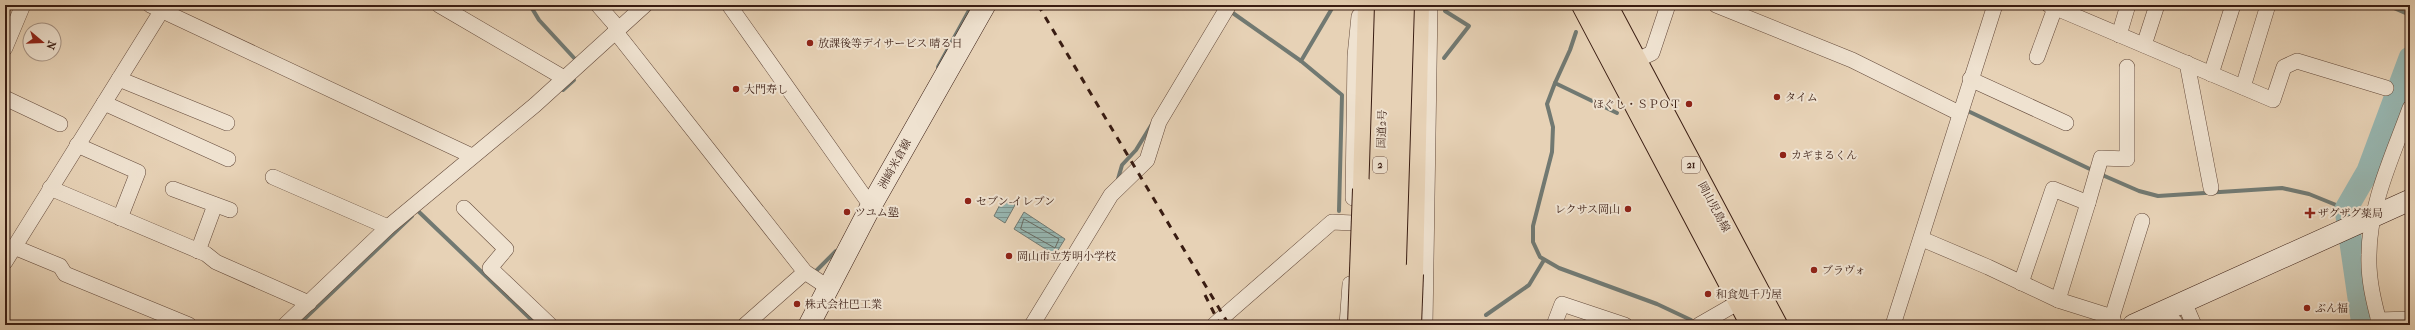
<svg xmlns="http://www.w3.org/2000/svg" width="2415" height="330" viewBox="0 0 2415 330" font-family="'IM FELL French Canon','Noto Serif JP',serif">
<defs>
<pattern id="water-rules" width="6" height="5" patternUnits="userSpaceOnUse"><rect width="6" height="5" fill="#97b7b2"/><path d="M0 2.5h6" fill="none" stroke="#7c948f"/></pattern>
</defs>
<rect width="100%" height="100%" fill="#e7d2b6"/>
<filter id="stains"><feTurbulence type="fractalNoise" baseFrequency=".005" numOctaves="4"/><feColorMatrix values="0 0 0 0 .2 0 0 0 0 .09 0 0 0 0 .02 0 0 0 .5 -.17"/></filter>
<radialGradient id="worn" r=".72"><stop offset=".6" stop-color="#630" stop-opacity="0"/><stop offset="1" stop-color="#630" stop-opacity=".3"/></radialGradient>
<g fill="url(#water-rules)" stroke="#717972">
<polygon points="1003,199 1015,205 1005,223 994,216"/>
<polygon points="1024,212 1065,239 1055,255 1014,229"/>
</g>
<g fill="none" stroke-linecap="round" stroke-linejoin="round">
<polygon stroke="#686a62" stroke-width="1" points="1024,219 1059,239 1055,248 1021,229"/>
<g stroke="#717972" stroke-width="4">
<polyline points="530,5 539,20 575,59"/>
<polyline points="1334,5 1301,61 1342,95 1339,211"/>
<polyline points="2387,5 2410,15"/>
<polyline points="1230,11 1301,61"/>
<polyline points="1576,32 1570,50 1555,83 1617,113"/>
<polyline points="1444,58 1469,26 1445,11"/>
<polyline points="938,67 972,5"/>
<polyline points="1555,83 1547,104 1553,127 1552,152 1533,226 1533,242 1540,257 1559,268 1657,304 1691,320"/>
<polyline points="563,90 574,80"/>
<polyline points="1970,112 2094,171"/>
<polyline points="2100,174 2139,191 2158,196 2282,188 2309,194 2346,209"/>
<polyline points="1118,179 1122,165 1136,150 1152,124"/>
<polyline points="418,211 537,325"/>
<polyline points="813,274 836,251"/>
<polyline points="1486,315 1529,285 1544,260"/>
<polyline points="298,325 412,216"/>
</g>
<polyline stroke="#97b7b2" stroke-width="23" points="2363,325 2346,209 2368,171 2410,58"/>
<g stroke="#644a3b" stroke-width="16">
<g id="street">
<polyline points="150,5 472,156"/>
<polyline points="439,5 564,78"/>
<polyline points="598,5 618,28"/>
<polyline points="729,5 871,206"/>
<polyline points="1716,5 1852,60 1959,113"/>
<polyline points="2049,5 2273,100 2284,67 2297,61 2386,88"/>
<polyline points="615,31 805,272 829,288"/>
<polyline points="2119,35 2128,5"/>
<polyline points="2144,45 2157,5"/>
<polyline points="5,48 23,5"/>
<polyline points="2037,57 2055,8"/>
<polyline points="1635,61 1652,53 1668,5"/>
<polyline points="2187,63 2211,188"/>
<polyline points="2211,74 2233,5"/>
<polyline points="119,79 227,123"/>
<polyline points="1970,79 2066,123"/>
<polyline points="2243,87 2268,5"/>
<polyline points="5,98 60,124"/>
<polyline points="104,103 228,159"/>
<polyline points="77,145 138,172 120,218"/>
<polyline points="273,177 388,227"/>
<polyline points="50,188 206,254 216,262 309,303"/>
<polyline points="173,189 230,210"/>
<polyline points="1353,198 1355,56 1359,16"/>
<polyline points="2088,203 2101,158 2127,159 2127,67"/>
<polyline points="464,208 506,249 490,268 550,325"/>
<polyline points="1922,239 1988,267 2058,300 2112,317 2115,325"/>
<polyline points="14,247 60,266 65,274 189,325"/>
<polyline points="198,251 215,205"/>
<polyline points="5,262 162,10 171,5"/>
<polyline points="2021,283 2053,189 2088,203 2058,300"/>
<polyline points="2184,302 2194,325"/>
<polyline points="2112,317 2142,221"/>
<polyline points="2378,320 2410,319"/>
<polyline points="2175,322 2175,325"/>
<polyline points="285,325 388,227 535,105 645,5"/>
<polyline points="745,325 805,272"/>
<polyline points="1032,325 1111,195 1147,160 1159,122 1229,5"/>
<polyline points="1214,325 1332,222 1353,223"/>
<polyline points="1347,325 1350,284"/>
<polyline points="1425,325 1430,5"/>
<polyline points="1554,325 1562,304 1625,325"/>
<polyline points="1699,325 1739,302"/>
<polyline points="1893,325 1995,5"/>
<path d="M2380 325C2374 303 2368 279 2369 255 2369 205 2393 155 2410 108"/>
</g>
</g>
<g stroke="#391c12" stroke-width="22">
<g id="secondary">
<polyline points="809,325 871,206 985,5"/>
<polyline points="2133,325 2410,200"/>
</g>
</g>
<g stroke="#391c12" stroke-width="24">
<g id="primary">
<polyline points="1583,5 1752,325"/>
<polyline points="1606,5 1776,325"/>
</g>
</g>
<g stroke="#391c12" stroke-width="24">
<g id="highway">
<polyline points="1364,189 1369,5"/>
<polyline points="1412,274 1418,5"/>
</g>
</g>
<use href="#street" stroke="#efe2d0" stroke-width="15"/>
<use href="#secondary" stroke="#efe2d0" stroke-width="21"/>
<use href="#primary" stroke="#e7d2b6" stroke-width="22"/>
<use href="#highway" stroke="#e7d2b6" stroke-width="22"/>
<g stroke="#391c12" stroke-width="3" stroke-dasharray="7 7" stroke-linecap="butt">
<polyline points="1038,5 1229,325"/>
<polyline points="1205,295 1220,325"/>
</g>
<g stroke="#391c12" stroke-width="24" stroke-linecap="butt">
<g id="highway-bridge">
<polyline points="1359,325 1364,189"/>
<polyline points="1376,325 1386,5"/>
<polyline points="1393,325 1403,5"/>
<polyline points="1410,325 1412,274"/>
</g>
</g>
<use href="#highway-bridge" stroke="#e7d2b6" stroke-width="22"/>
</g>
<g fill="#8f2418" stroke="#efe2d0" stroke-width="1.5">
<circle cx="810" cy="43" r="4"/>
<circle cx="736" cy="89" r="4"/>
<circle cx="1777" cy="97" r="4"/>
<circle cx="1689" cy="104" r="4"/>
<circle cx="1783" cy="155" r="4"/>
<circle cx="968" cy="201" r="4"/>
<circle cx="1628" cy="209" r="4"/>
<circle cx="847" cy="212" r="4"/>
<path d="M2308 207h4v4h4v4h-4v4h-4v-4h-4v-4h4z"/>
<circle cx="1009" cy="256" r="4"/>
<circle cx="1814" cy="270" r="4"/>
<circle cx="1708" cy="294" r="4"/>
<circle cx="797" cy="304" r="4"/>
<circle cx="2307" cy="308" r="4"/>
</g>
<g text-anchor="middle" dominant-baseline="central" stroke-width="4" stroke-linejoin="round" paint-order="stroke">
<g fill="#efe2d0" stroke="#70574b" stroke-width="1">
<rect x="1373" y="157" width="14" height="16" rx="3"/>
<rect x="1682" y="157" width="18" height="16" rx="3"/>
</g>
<g font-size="10" font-weight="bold" fill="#391c12">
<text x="1380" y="165">2</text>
<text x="1691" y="165">21</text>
</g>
<g font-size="11" fill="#391c12" stroke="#efe2d0" text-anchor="start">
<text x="818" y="43">放課後等デイサービス 晴る日</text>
<text x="744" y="89">大門寿し</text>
<text x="1785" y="97">タイム</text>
<text x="1681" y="104" text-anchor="end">ほぐし・ＳＰＯＴ</text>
<text x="1791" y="155">カギまるくん</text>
<text x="976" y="201">セブン-イレブン</text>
<text x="1620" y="209" text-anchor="end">レクサス岡山</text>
<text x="855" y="212">ツユム塾</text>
<text x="2318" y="213">ザグザグ薬局</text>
<text x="1017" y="256">岡山市立芳明小学校</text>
<text x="1822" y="270">ブラヴォ</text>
<text x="1716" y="294">和食処千乃屋</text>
<text x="805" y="304">株式会社巴工業</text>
<text x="2315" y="308">ぶん福</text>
</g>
<g font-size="11" fill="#391c12" stroke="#efe2d0">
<text transform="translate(1382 129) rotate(-88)">国道2号</text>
<text transform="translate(895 164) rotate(-61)">洲崎米倉線</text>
<text transform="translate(1714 207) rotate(62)">岡山児島線</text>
</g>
</g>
<rect width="2415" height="330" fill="none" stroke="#e7d2b6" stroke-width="20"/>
<rect x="6" y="6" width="2403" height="318" fill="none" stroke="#391c12" stroke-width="2"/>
<rect x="10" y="10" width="2395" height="310" fill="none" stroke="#391c12"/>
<g transform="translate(42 42) rotate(109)"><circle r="19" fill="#efe2d0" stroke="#a69384"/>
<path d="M0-3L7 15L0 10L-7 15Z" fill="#8f2418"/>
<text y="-6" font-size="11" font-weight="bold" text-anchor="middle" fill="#391c12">N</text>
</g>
<rect width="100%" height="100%" filter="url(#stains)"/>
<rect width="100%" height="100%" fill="url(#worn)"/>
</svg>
